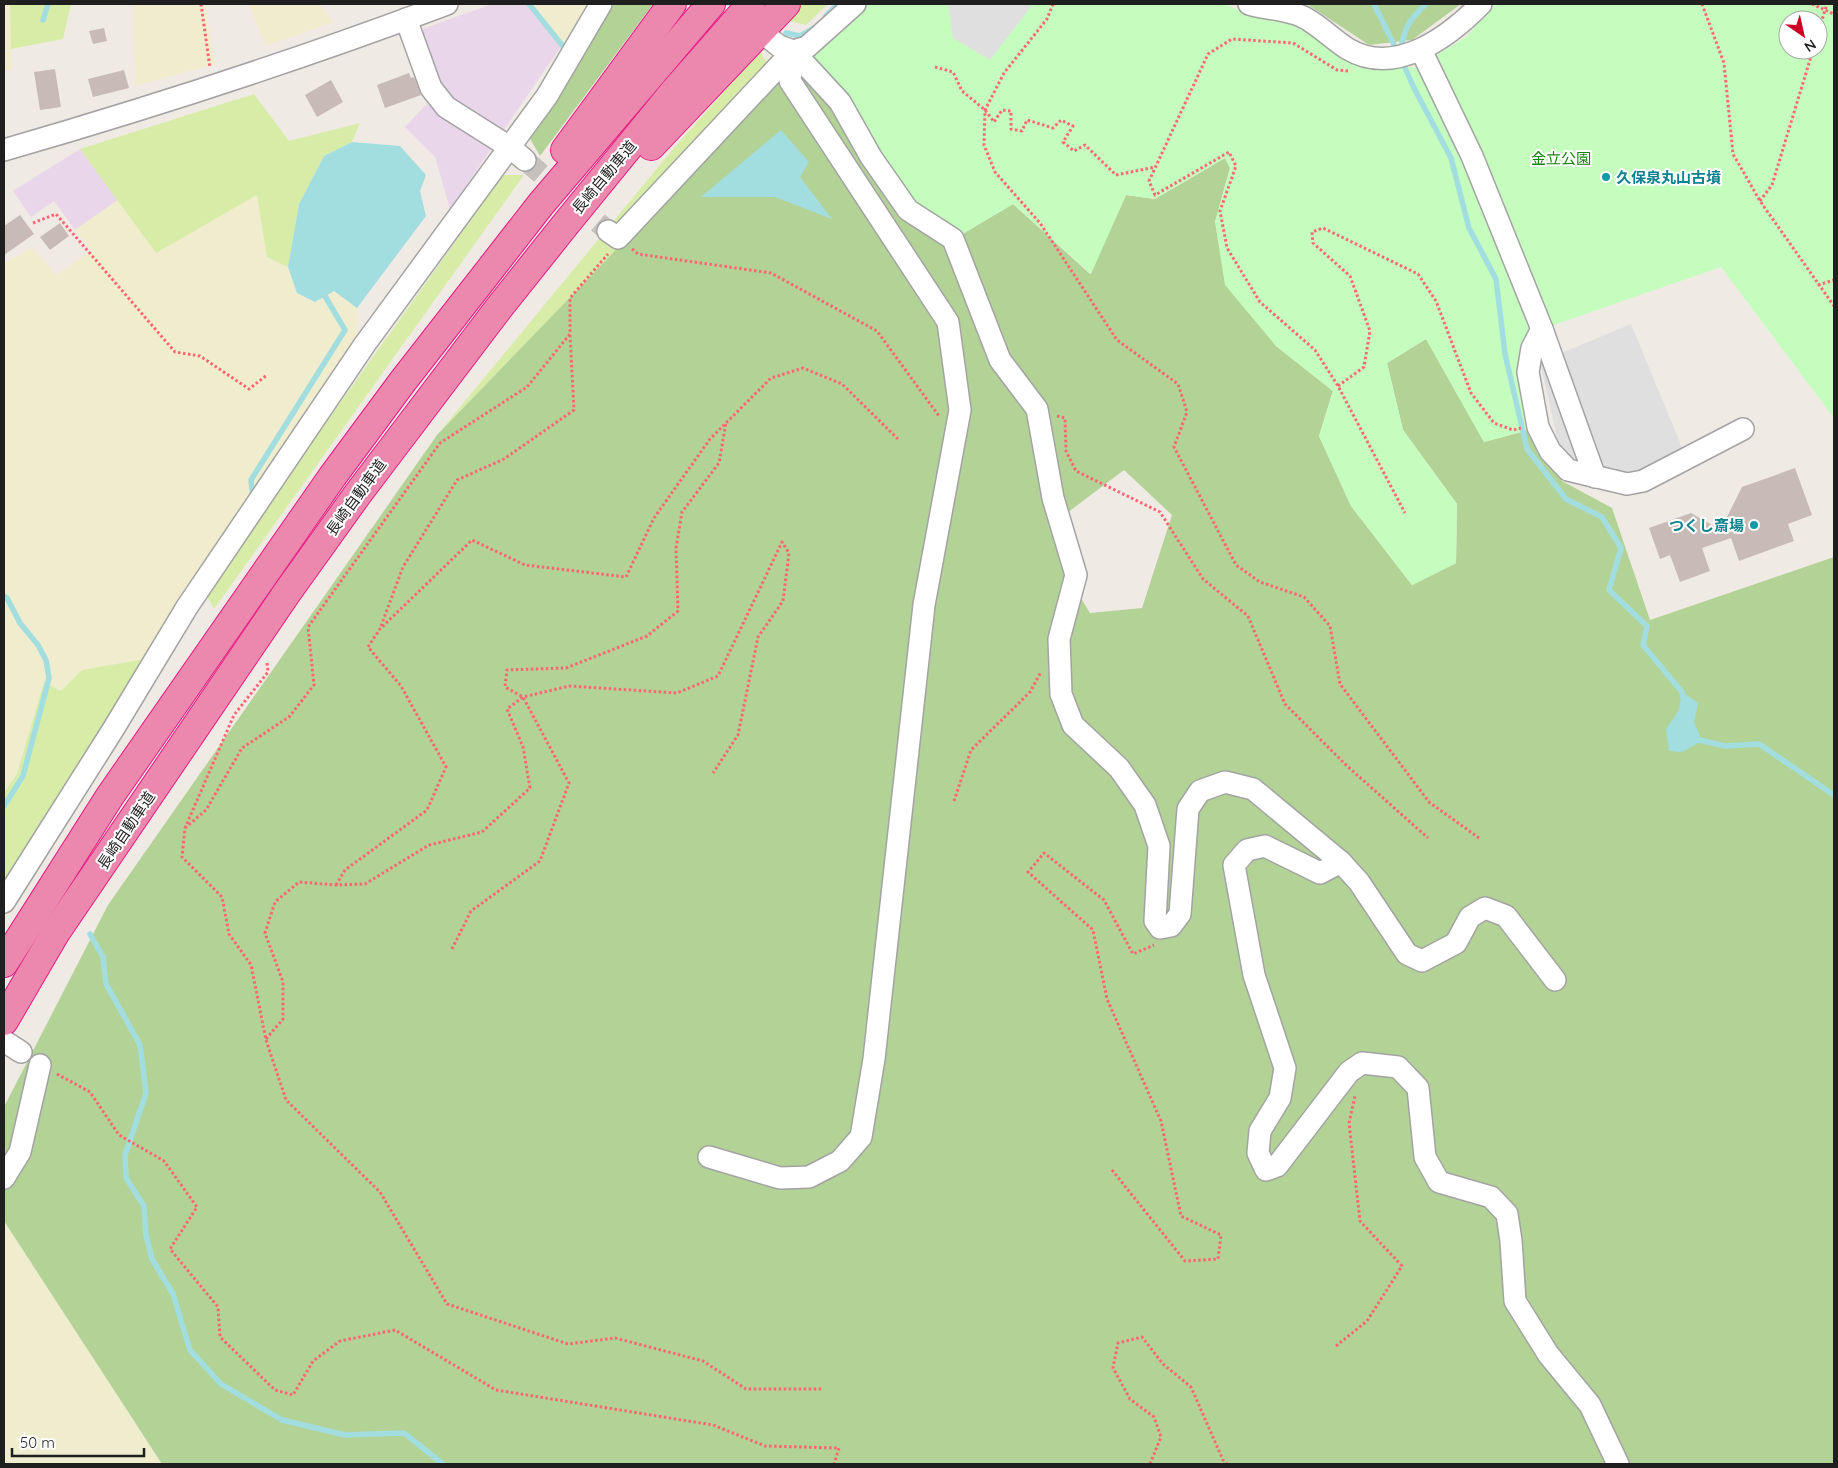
<svg xmlns="http://www.w3.org/2000/svg" width="1838" height="1468" viewBox="0 0 1838 1468" font-family="Quicksand,'Noto Sans JP',sans-serif">
<rect width="100%" height="100%" fill="#f0eae4"/>
<g fill="#ead6ea">
<polygon points="492,4 529,4 562,45 450,209 435,157 405,127 438,92 414,32"/>
<polygon points="80,149 118,200 75,230 54,201 31,217 13,191"/>
</g>
<g fill="#f0ecce">
<polygon points="4,4 10,4 12,69 4,72"/>
<polygon points="133,4 205,4 215,64 135,86"/>
<polygon points="248,4 320,4 333,22 266,46"/>
<polygon points="529,4 590,4 562,45"/>
<polygon points="258,194 267,257 288,267 297,293 315,302 334,291 357,308 358,337 145,659 82,670 61,691 44,683 17,774 4,793 4,263 32,248 57,275 91,250 75,230 118,200 156,253"/>
<polygon points="4,1221 162,1464 4,1464"/>
</g>
<g fill="#d7eda7">
<polygon points="10,4 71,4 63,39 11,49"/>
<polygon points="803,4 828,4 806,25 785,20"/>
<polygon points="760,51 778,82 437,435 673,149"/>
<polygon points="254,94 289,141 360,123 352,142 324,156 299,204 288,267 267,257 257,195 156,253 80,149"/>
<polygon points="503,175 524,175 214,609 205,592"/>
<polygon points="145,659 79,773 4,884 4,793 17,774 44,682 61,691 82,670"/>
</g>
<g fill="#b3d296" fill-rule="evenodd">
<polygon points="614,4 653,4 540,156 528,135"/>
<polygon points="1307,4 1461,4 1412,40 1369,45"/>
<path d="M803 67 949 242 1013 204 1090 274 1126 195 1155 199 1225 158 1230 168 1215 222 1276 346 1333 391 1319 436 1351 506 1412 585 1456 563 1457 504 1403 430 1387 363 1426 339 1484 442 1529 430 1562 481 1612 508 1650 620 1834 557V1464H162L4 1221V1107L108 905 437 435 778 82ZM1124 470 1172 515 1142 608 1090 613 1060 564 1059 519Z"/>
</g>
<path fill="#c5fdbf" fill-rule="evenodd" d="M869 4H1225L1236 9 1299 26 1361 68 1417 67 1466 37 1496 4H1834V418L1721 267 1542 329 1528 330 1520 370 1529 430 1484 442 1426 339 1387 363 1403 430 1457 504 1456 563 1412 585 1351 506 1319 436 1333 391 1276 346 1225 285 1215 222 1230 168 1225 158 1155 199 1126 195 1091 274 1013 204 949 242 905 213 803 67ZM1788 20H1818V50H1788Z"/>
<g fill="#dfdfdf">
<polygon points="948,4 1033,4 990,60 953,38"/>
<polygon points="1631,324 1683,450 1641,472 1624,473 1575,463 1559,447 1540,362"/>
</g>
<g fill="#a2dee0">
<polygon points="781,130 809,162 800,177 832,219 775,197 701,197"/>
<polygon points="352,142 400,146 426,175 420,191 426,216 357,308 334,291 315,302 297,293 288,267 299,204 324,156"/>
<polygon points="1682,692 1698,703 1694,722 1702,741 1682,752 1669,751 1666,729 1679,710"/>
</g>
<g fill="none" stroke-linecap="round" stroke-linejoin="round">
<g stroke="#a2dee0" stroke-width="5.5">
<polyline points="529,4 562,45"/>
<polyline points="1374,4 1397,51"/>
<polyline points="826,16 838,4"/>
<polyline points="43,20 48,4"/>
<polyline points="786,33 800,36 816,27"/>
<path d="M1401 52C1403 29 1409 20 1426 4"/>
<polyline points="1401,59 1414,88 1451,158 1469,228 1496,279 1505,354 1527,449 1566,499 1602,517 1621,548 1609,590 1647,626 1643,645 1682,692 1683,698"/>
<polyline points="253,498 251,480 345,330 325,296"/>
<polyline points="4,596 7,598 20,623 38,645 46,660 49,678 23,776 4,806"/>
<polyline points="1695,739 1725,746 1759,744 1834,795"/>
<polyline points="90,934 103,957 106,984 140,1045 146,1093 125,1155 126,1178 144,1206 146,1235 152,1259 173,1294 190,1350 221,1384 282,1420 345,1435 404,1433 443,1464"/>
</g>
</g>
<g fill="#c8bbb7">
<polygon points="104,28 107,41 93,44 89,31"/>
<polygon points="55,69 61,107 40,110 34,72"/>
<polygon points="124,70 129,88 93,97 88,79"/>
<polygon points="409,73 411,78 414,77 421,95 385,108 377,85"/>
<polygon points="331,80 343,102 317,117 305,95"/>
<polygon points="20,215 34,234 4,255 4,226"/>
<polygon points="60,223 69,236 50,250 40,237"/>
<polygon points="1795,468 1812,515 1788,524 1794,541 1739,561 1731,538 1702,548 1710,571 1680,582 1670,555 1660,559 1649,528 1691,513 1714,526 1725,521 1742,487"/>
</g>
<g fill="none" stroke-linecap="round" stroke-linejoin="round">
<polyline stroke="#c6c1bd" stroke-width="21" stroke-dasharray="21 11" stroke-linecap="butt" points="525,160 608,231"/>
<g stroke="#a3a3a3" stroke-width="24">
<g id="minor">
<path d="M1249 4C1265 9 1285 9 1301 16 1316 22 1333 40 1348 49 1395 77 1449 37 1481 4"/>
<polyline points="406,19 431,88 446,107 511,148 525,160"/>
<polyline points="769,38 779,46 793,51 840,102 871,157 908,210 953,239 1000,360 1037,409 1053,498 1076,575 1059,639 1061,694 1073,725 1119,768 1145,805 1159,846 1155,921 1160,928 1171,926 1180,914 1188,809 1200,791 1225,782 1253,789 1341,862 1320,873 1265,846 1247,850 1234,865 1254,975 1285,1068 1280,1098 1260,1131 1258,1153 1266,1170 1277,1166 1349,1072 1362,1063 1398,1067 1418,1088 1425,1157 1439,1182 1491,1197 1507,1214 1511,1241 1515,1301 1548,1354 1590,1405 1618,1464"/>
<polyline points="1421,50 1472,156 1542,329 1595,477"/>
<path d="M4 150C153 107 301 59 447 4"/>
<polyline points="608,231 618,238 793,51 807,47 855,4"/>
<polyline points="1542,329 1532,348 1528,372 1538,427 1550,451 1568,470 1627,484 1643,481 1743,429"/>
<polyline points="1341,862 1359,882 1407,954 1422,961 1456,943 1470,917 1485,908 1506,916 1555,980"/>
<polyline points="4,902 114,728 187,607 365,344 547,96 601,4"/>
<polyline points="4,1041 21,1052"/>
<polyline points="709,1157 780,1178 809,1177 840,1161 861,1137 874,1059 924,605 960,410 948,322 790,81 793,51"/>
<polyline points="4,1178 20,1152 40,1065"/>
</g>
</g>
<g stroke="#e61a85" stroke-width="30">
<g id="highway">
<polyline points="651,146 786,4"/>
<polyline points="565,150 672,4"/>
<polyline points="4,963 110,796 332,477 403,381 541,204 711,4"/>
<polyline points="4,1021 56,932 286,594 357,495 498,309 565,225 672,94 751,4"/>
</g>
</g>
<g stroke="#ff6673" stroke-width="3" stroke-dasharray="2.5 2.5" stroke-linecap="butt">
<polyline points="201,4 210,68"/>
<polyline points="1053,4 1047,19 1004,73 985,110 984,145 995,172 1040,223 1117,340 1178,384 1187,412 1174,447 1236,565 1260,582 1304,597 1330,626 1340,684 1429,802 1479,838"/>
<polyline points="1702,4 1724,63 1733,154 1760,201 1834,306"/>
<polyline points="1812,4 1834,14"/>
<polyline points="1818,33 1827,4"/>
<polyline points="935,67 953,72 962,91 985,110 994,122 1002,110 1011,111 1011,129 1022,131 1027,120 1053,128 1061,120 1073,126 1063,142 1074,151 1085,145 1116,175 1155,167"/>
<polyline points="1348,71 1337,70 1293,43 1232,39 1208,54 1149,181 1155,195 1229,152 1236,166 1220,211 1227,248 1260,302 1315,350 1338,386 1405,513"/>
<polyline points="1760,201 1772,185 1813,50"/>
<polyline points="33,223 56,214 175,352 200,356 249,389 267,375"/>
<polyline points="632,249 638,254 771,273 877,331 939,416"/>
<polyline points="1818,285 1834,280"/>
<polyline points="1338,386 1364,367 1370,331 1350,276 1313,243 1312,232 1323,228 1418,274 1436,301 1471,393 1494,423 1513,430 1521,428"/>
<polyline points="1057,416 1065,418 1066,451 1076,471 1160,512 1203,579 1248,616 1285,704 1346,765 1428,838"/>
<polyline points="381,626 403,567 457,480 504,459 574,410 570,334"/>
<polyline points="267,663 268,672 234,715 185,828 182,857 222,897 229,934 251,965 266,1040 286,1100 380,1192 447,1304 568,1344 615,1338 703,1361 746,1389 822,1389"/>
<polyline points="954,801 971,750 1030,692 1041,672"/>
<polyline points="185,828 206,810 242,748 289,717 314,685 308,627 440,443 527,387 570,334 570,298 608,254"/>
<polyline points="336,885 345,870 427,810 446,767 401,686 368,647 380,629 472,540 525,565 626,577 654,518 710,439 771,378 803,368 842,384 898,439"/>
<polyline points="452,949 471,911 540,861 569,783 523,697 505,687 507,670 566,668 647,636 678,611 676,548 682,512 719,463 726,423"/>
<polyline points="266,1039 283,1019 283,982 265,933 275,902 299,882 336,885 365,884 429,845 482,832 530,788 523,747 507,709 523,697 569,686 677,693 718,676 782,542 789,553 783,601 758,637 738,735 713,773"/>
<polyline points="57,1074 90,1092 119,1135 164,1161 197,1207 170,1249 218,1307 220,1337 275,1390 293,1395 313,1361 340,1341 395,1330 496,1390 713,1425 765,1446 839,1448 834,1464"/>
<polyline points="1112,1170 1185,1261 1218,1259 1221,1235 1181,1216 1161,1121 1107,999 1093,930 1028,872 1044,853 1104,900 1133,954 1154,945"/>
<polyline points="1336,1346 1367,1321 1402,1266 1360,1221 1349,1123 1355,1096"/>
<polyline points="1150,1464 1161,1437 1154,1417 1130,1399 1113,1368 1118,1343 1142,1337 1163,1364 1191,1387 1223,1460 1227,1464"/>
</g>
<use href="#minor" stroke="#fff" stroke-width="21"/>
<use href="#highway" stroke="#ec87ad" stroke-width="28"/>
</g>
<g fill="#0f9aa8" stroke="#fff" stroke-width="2">
<circle cx="1606" cy="177" r="5"/>
<circle cx="1754" cy="525" r="5"/>
</g>
<g text-anchor="middle" dominant-baseline="central" stroke-width="4" stroke-linejoin="round" paint-order="stroke">
<g font-size="15" fill="#128405" stroke="#fff">
<text x="1561" y="158">金立公園</text>
</g>
<g font-size="15" fill="#1f1f1f" stroke="#fff">
<text transform="translate(604 177) rotate(-50)">長崎自動車道</text>
<text transform="translate(356 497) rotate(-54)">長崎自動車道</text>
<text transform="translate(126 830) rotate(-56)">長崎自動車道</text>
</g>
<g font-size="15" font-weight="bold" fill="#0d838f" stroke="#fff" text-anchor="start">
<text x="1616" y="177">久保泉丸山古墳</text>
<text x="1744" y="525" text-anchor="end">つくし斎場</text>
</g>
</g>
<rect width="1838" height="1468" fill="none" stroke="#1f1f1f" stroke-width="10"/>
<g transform="translate(1803 35) rotate(146)"><circle r="24" fill="#ffffff" stroke="#a5a5a5"/>
<path d="M0-4L9 19L0 12L-9 19Z" fill="#cd0026"/>
<text y="-8" font-size="14" font-weight="bold" text-anchor="middle" fill="#1f1f1f">N</text>
</g>
<path d="M12 1448v8h132v-8" fill="none" stroke="#1f1f1f" stroke-width="2.5"/>
<text x="20" y="1448" font-size="15" fill="#1f1f1f" stroke="#ffffff" stroke-width="4" paint-order="stroke">50 m</text>
</svg>
